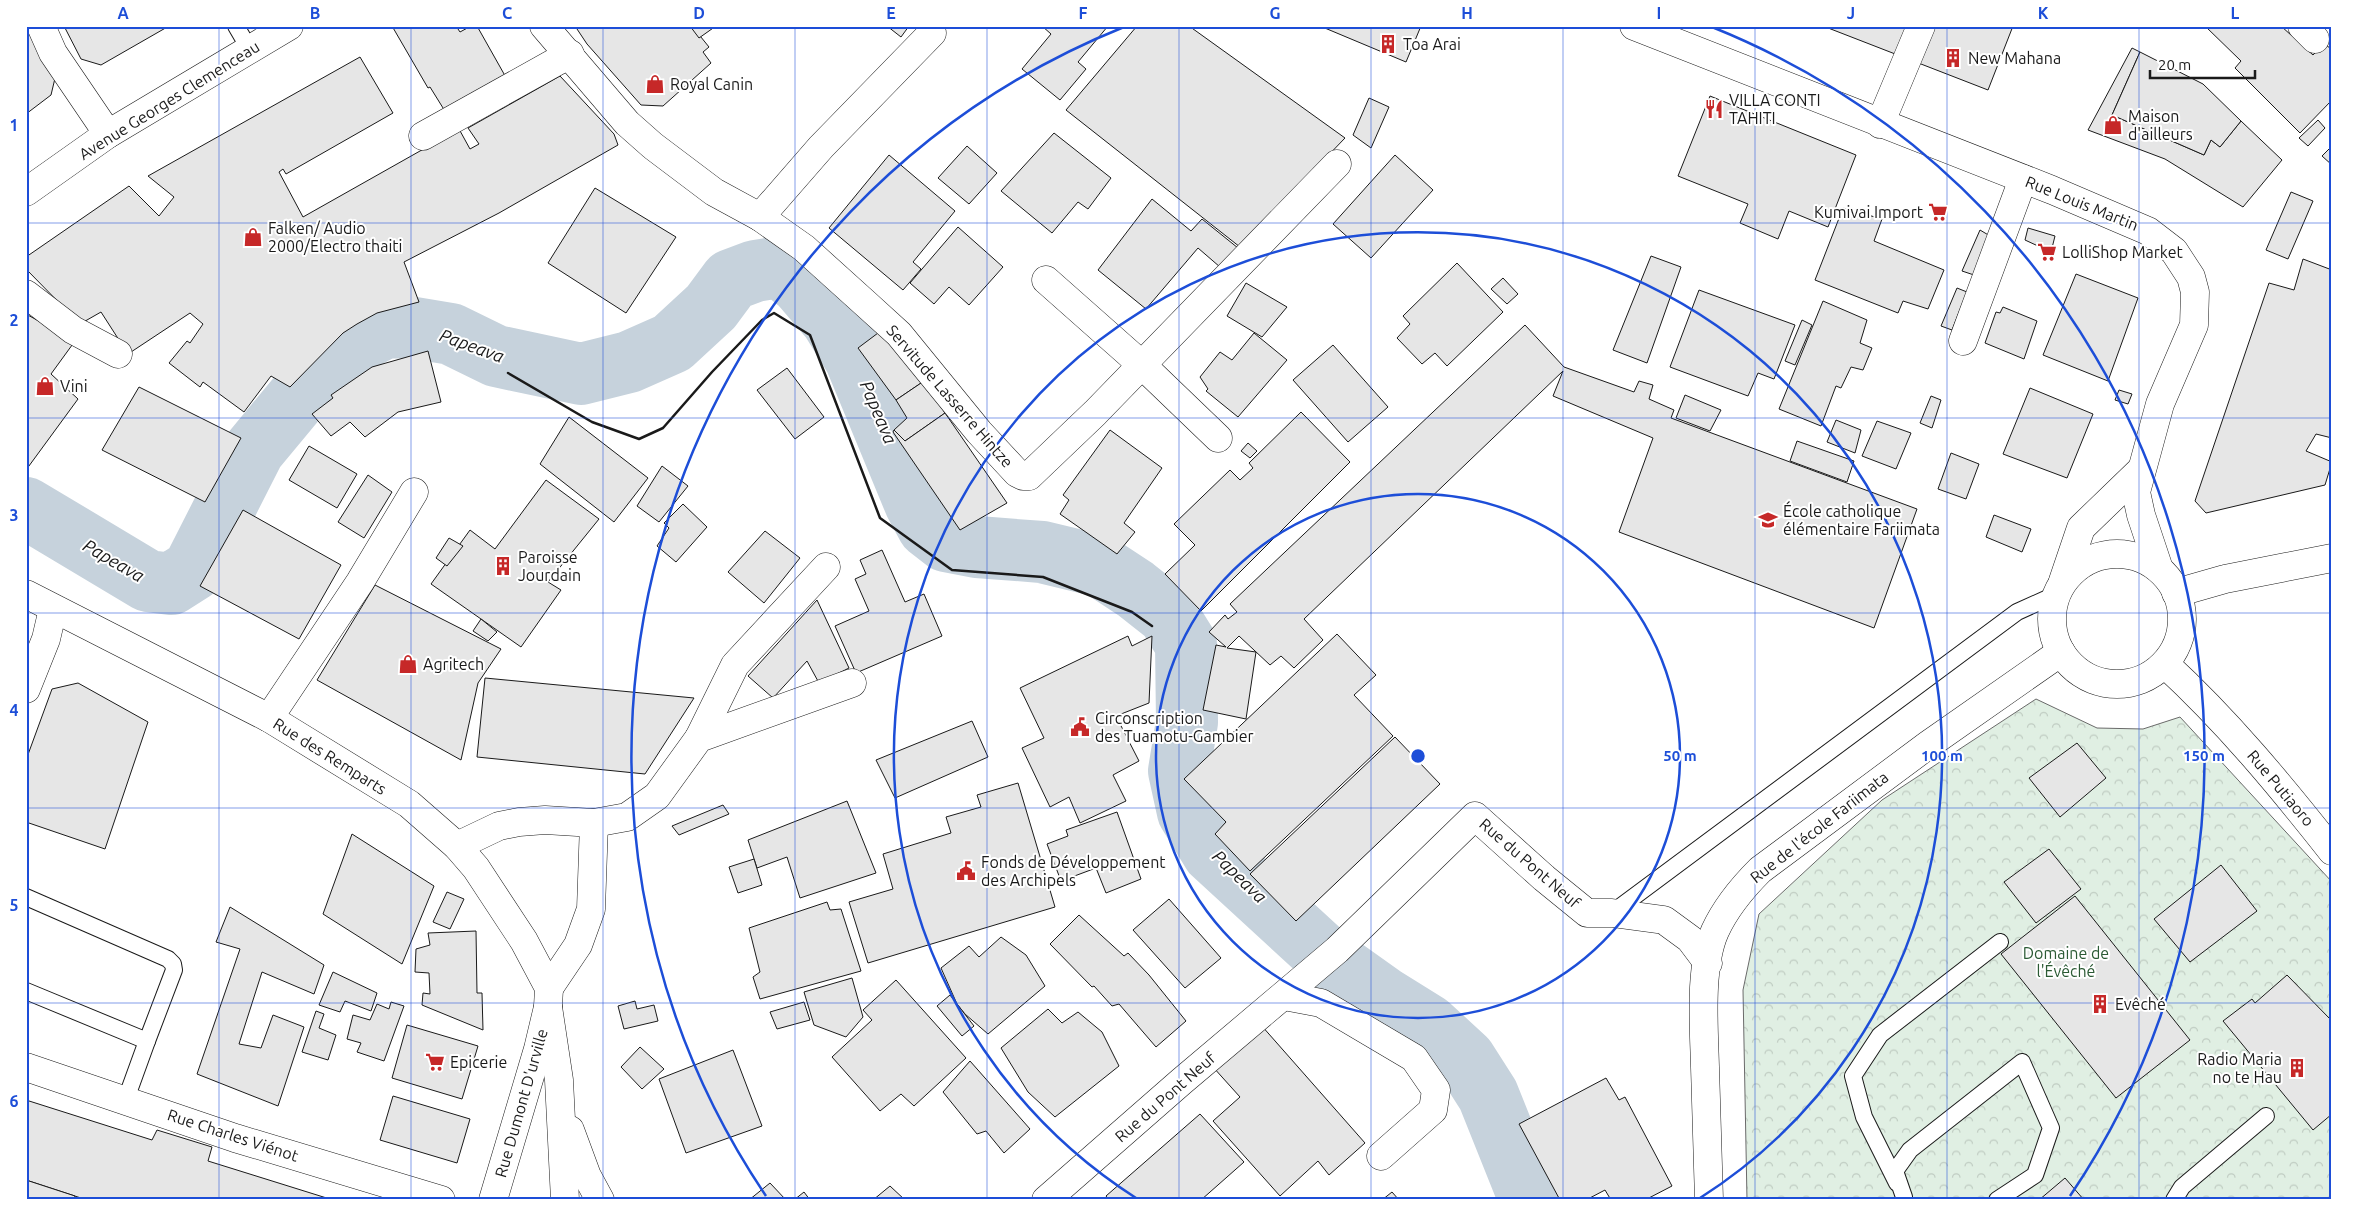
<svg xmlns="http://www.w3.org/2000/svg" width="2358" height="1226" viewBox="0 0 2358 1226" font-family="Ubuntu,sans-serif">
<defs>
<pattern id="park-crowns" width="20" height="18" patternUnits="userSpaceOnUse" patternTransform="scale(1.25)"><rect width="20" height="18" fill="#e0efe3"/><path d="M2 6a3 3 0 1 1 6 0M12 15a3 3 0 1 1 6 0" fill="none" stroke="#c0ccc2"/></pattern>
</defs>
<rect width="100%" height="100%" fill="#fff"/>
<polygon fill="url(#park-crowns)" stroke="#6a6a6a" points="2036,699 2097,728 2143,729 2180,717 2332,882 2332,1200 1747,1200 1743,990 1759,914 1882,800"/>
<g fill="none" stroke-linecap="round" stroke-linejoin="round">
<polyline stroke="#c6d2dc" stroke-width="62" points="26,508 148,581 171,584 193,570 254,450 298,397 361,340 386,327 415,328 451,334 496,356 581,374 629,362 672,343 711,307 731,280 755,271 780,267 801,284 831,319 855,358 915,503 928,527 946,541 977,547 1042,552 1100,566 1135,589 1168,615 1186,644 1187,722 1179,771 1188,812 1213,853 1324,955 1383,997 1428,1025 1465,1059 1488,1095 1530,1200"/>
</g>
<g fill="#e6e6e6" stroke="#1a1a1a">
<polygon points="26,26 56,74 51,95 26,114"/>
<polygon points="64,26 169,26 101,65 81,59"/>
<polygon points="392,26 456,26 460,32 471,26 477,26 508,81 448,116 430,87 428,88"/>
<polygon points="575,26 646,26 648,28 650,26 692,26 709,47 703,52 711,63 663,106 641,105 587,44"/>
<polygon points="690,26 716,26 699,38"/>
<polygon points="887,26 909,26 901,37"/>
<polygon points="1042,26 1108,26 1078,62 1086,69 1060,100 1022,69 1051,34"/>
<polygon points="1137,26 1189,26 1345,138 1240,247 1066,110"/>
<polygon points="1320,26 1421,26 1406,62"/>
<polygon points="1823,26 2013,26 1988,90"/>
<polygon points="2205,26 2281,26 2313,55 2324,43 2332,50 2332,100 2300,133 2235,68 2241,61"/>
<polygon points="2132,48 2140,52 2112,115 2204,155 2211,140 2220,147 2241,121 2282,160 2243,207 2165,159 2088,130"/>
<polygon points="2140,52 2203,84 2241,121 2220,147 2211,140 2204,155 2112,115"/>
<polygon points="360,57 393,113 286,174 283,169 279,172 303,217 459,129 470,149 479,144 468,128 560,76 614,134 618,145 499,213 404,262 419,302 377,313 357,324 343,333 290,387 271,376 244,412 203,382 200,387 169,363 187,341 190,343 203,324 190,313 128,354 101,312 80,324 26,269 26,257 129,186 159,216 174,197 148,176"/>
<polygon points="1710,96 1856,155 1828,227 1789,211 1778,239 1740,223 1748,204 1678,176"/>
<polygon points="1369,98 1389,107 1371,148 1353,135"/>
<polygon points="2318,120 2325,128 2308,146 2299,138"/>
<polygon points="1054,133 1111,178 1088,209 1078,202 1052,233 1001,191"/>
<polygon points="967,146 997,173 969,204 938,178"/>
<polygon points="2332,146 2332,165 2322,156"/>
<polygon points="889,155 955,211 913,262 921,269 903,290 829,228"/>
<polygon points="1395,155 1433,190 1371,258 1333,224"/>
<polygon points="595,188 676,237 626,313 548,263"/>
<polygon points="2291,192 2313,201 2288,259 2266,250"/>
<polygon points="1152,199 1191,231 1202,219 1238,248 1220,267 1198,248 1146,309 1098,270"/>
<polygon points="1843,208 1882,219 1874,241 1944,270 1928,309 1903,301 1898,313 1815,280"/>
<polygon points="958,227 1003,267 969,305 949,287 934,304 910,283"/>
<polygon points="2028,228 2055,236 2051,252 2025,240"/>
<polygon points="1980,230 1990,236 1974,275 1962,271"/>
<polygon points="1651,256 1681,267 1647,363 1613,350"/>
<polygon points="2303,259 2332,270 2332,438 2316,434 2306,451 2332,462 2325,485 2206,513 2195,501 2269,283 2294,290"/>
<polygon points="1457,263 1503,312 1447,366 1435,353 1422,364 1397,338 1410,324 1403,316"/>
<polygon points="2076,274 2138,298 2108,381 2043,355"/>
<polygon points="1503,278 1518,294 1507,304 1491,289"/>
<polygon points="1246,283 1287,307 1262,337 1227,316"/>
<polygon points="1957,288 1967,292 1952,330 1941,326"/>
<polygon points="1699,290 1795,325 1774,379 1758,373 1748,396 1670,367"/>
<polygon points="1823,301 1867,320 1860,343 1872,348 1863,370 1851,367 1841,388 1836,386 1821,426 1779,409"/>
<polygon points="2003,307 2037,321 2024,359 1985,343 1996,312 2000,313"/>
<polygon points="26,314 75,341 51,374 78,399 26,470"/>
<polygon points="1802,320 1812,325 1795,365 1785,361"/>
<polygon points="1525,325 1564,367 1634,392 1639,381 1653,385 1649,399 1674,410 1671,418 1917,509 1874,628 1619,532 1653,438 1553,396 1563,371 1304,619 1323,640 1294,668 1281,656 1270,665 1239,636 1227,648 1256,652 1246,719 1203,710 1216,645 1226,647 1209,632 1225,615 1228,619 1237,612 1230,604"/>
<polygon points="882,330 924,381 896,400 858,348"/>
<polygon points="1254,333 1287,360 1238,417 1206,391 1208,389 1200,377 1220,352 1232,360"/>
<polygon points="1333,345 1388,407 1348,442 1293,380"/>
<polygon points="428,351 441,402 398,412 365,437 350,422 331,436 312,414 333,398 331,395 372,367"/>
<polygon points="787,368 824,417 795,439 757,390"/>
<polygon points="924,381 945,413 905,441 894,430 907,418 896,400"/>
<polygon points="139,387 241,438 205,502 102,450"/>
<polygon points="2030,388 2093,414 2067,478 2003,454"/>
<polygon points="2119,390 2132,394 2128,404 2115,400"/>
<polygon points="1685,395 1721,410 1710,431 1676,418"/>
<polygon points="1931,396 1941,400 1932,428 1920,423"/>
<polygon points="1301,412 1350,462 1201,611 1165,574 1195,545 1174,524 1230,470 1240,480 1253,468 1249,463"/>
<polygon points="945,413 1007,503 960,530 893,432 894,430 905,441"/>
<polygon points="569,417 648,478 614,522 540,464"/>
<polygon points="1836,420 1861,430 1855,453 1827,442"/>
<polygon points="1877,421 1911,433 1896,469 1862,456"/>
<polygon points="1110,430 1162,468 1124,523 1135,532 1117,554 1060,514 1069,500 1063,495"/>
<polygon points="1797,441 1854,461 1847,482 1790,461"/>
<polygon points="1248,443 1257,451 1250,458 1241,451"/>
<polygon points="309,446 357,474 337,508 289,480"/>
<polygon points="1951,453 1979,464 1966,499 1938,489"/>
<polygon points="662,466 688,486 659,522 637,506"/>
<polygon points="368,475 392,492 364,538 338,522"/>
<polygon points="546,480 599,519 548,582 561,590 521,647 431,584 470,530 495,549"/>
<polygon points="683,504 707,527 676,562 657,546 669,528 664,523"/>
<polygon points="243,510 341,565 299,639 200,586"/>
<polygon points="1994,515 2031,529 2022,552 1986,537"/>
<polygon points="765,531 800,558 764,603 728,572"/>
<polygon points="449,538 463,546 447,566 436,558"/>
<polygon points="882,550 905,602 924,594 942,636 856,673 835,626 869,611 855,579 866,574 860,560"/>
<polygon points="375,585 501,649 478,683 461,760 317,680"/>
<polygon points="817,600 849,668 819,683 807,661 773,698 748,676"/>
<polygon points="481,619 497,632 488,641 473,631"/>
<polygon points="1337,634 1376,675 1354,695 1393,736 1250,871 1215,834 1226,822 1184,779"/>
<polygon points="1128,636 1132,646 1152,636 1149,703 1116,716 1139,761 1113,775 1126,801 1080,823 1069,797 1050,807 1022,748 1044,738 1020,688"/>
<polygon points="485,678 694,698 645,774 477,757"/>
<polygon points="78,683 148,722 105,849 26,822 26,760 52,689"/>
<polygon points="972,721 988,757 895,798 876,760"/>
<polygon points="1395,737 1440,784 1296,921 1250,874"/>
<polygon points="2077,743 2106,778 2060,817 2029,778"/>
<polygon points="1018,783 1055,907 868,963 849,902 893,889 883,854 951,833 946,817 981,807 977,795"/>
<polygon points="847,801 876,873 800,898 787,857 757,868 748,840"/>
<polygon points="723,805 729,814 679,835 672,826"/>
<polygon points="1117,812 1141,879 1106,893 1096,868 1061,881 1047,844 1068,836 1066,830"/>
<polygon points="352,834 434,886 402,964 323,914"/>
<polygon points="2049,849 2081,889 2036,923 2004,882"/>
<polygon points="754,859 762,885 738,893 729,867"/>
<polygon points="2221,865 2257,911 2190,962 2154,919"/>
<polygon points="447,892 464,899 450,929 433,922"/>
<polygon points="2075,896 2190,1040 2116,1098 2001,954"/>
<polygon points="1169,899 1221,958 1185,988 1133,930"/>
<polygon points="827,902 830,910 841,909 861,971 760,999 753,977 760,972 749,928"/>
<polygon points="230,907 324,965 314,994 262,972 239,1044 261,1048 273,1015 304,1027 278,1106 197,1074 240,949 216,942"/>
<polygon points="1079,915 1124,956 1128,953 1149,975 1186,1021 1156,1047 1119,1004 1112,1006 1094,986 1092,987 1050,944"/>
<polygon points="476,931 477,993 482,993 483,1030 422,1005 423,993 430,994 429,973 415,972 416,949 430,945 428,933"/>
<polygon points="1001,937 1026,955 1045,986 988,1034 965,1014 957,1004 941,968 969,946 979,957"/>
<polygon points="333,972 377,993 371,1011 345,1001 340,1012 319,1005"/>
<polygon points="2287,975 2330,1019 2332,1018 2332,1114 2313,1130 2223,1021 2252,999 2255,1003"/>
<polygon points="852,978 863,1017 846,1037 814,1025 804,992"/>
<polygon points="896,980 966,1058 914,1106 901,1094 880,1111 832,1057 872,1020 863,1010"/>
<polygon points="950,995 974,1026 962,1036 937,1006"/>
<polygon points="635,1001 637,1009 654,1005 658,1021 624,1029 618,1006"/>
<polygon points="391,1002 404,1006 384,1061 357,1052 361,1043 347,1039 353,1015 370,1020 377,1004 389,1009"/>
<polygon points="804,1002 810,1020 777,1029 770,1012"/>
<polygon points="1048,1009 1062,1023 1078,1012 1102,1032 1119,1066 1055,1117 1028,1092 1001,1048"/>
<polygon points="316,1011 324,1014 319,1028 336,1035 328,1060 302,1052"/>
<polygon points="407,1025 478,1046 462,1099 392,1078"/>
<polygon points="1261,1025 1365,1143 1329,1175 1318,1161 1280,1196 1213,1121 1240,1097 1213,1067"/>
<polygon points="640,1047 664,1069 642,1089 621,1067"/>
<polygon points="733,1050 762,1126 686,1153 659,1079"/>
<polygon points="970,1061 1030,1129 1004,1153 986,1131 977,1134 943,1092"/>
<polygon points="1606,1078 1619,1100 1625,1097 1672,1186 1645,1200 1611,1200 1605,1190 1586,1200 1560,1200 1519,1124"/>
<polygon points="393,1096 470,1119 457,1163 380,1140"/>
<polygon points="26,1100 152,1140 157,1130 212,1147 208,1161 333,1200 87,1200 26,1180"/>
<polygon points="1200,1114 1244,1162 1201,1200 1109,1200 1106,1196"/>
<polygon points="2065,1178 2084,1200 2039,1200"/>
<polygon points="26,1180 75,1196 74,1200 26,1200"/>
<polygon points="770,1183 786,1200 749,1200"/>
<polygon points="890,1186 905,1200 873,1200"/>
<polygon points="804,1192 810,1200 794,1200"/>
<polygon points="1392,1192 1399,1200 1382,1200"/>
</g>
<g fill="none" stroke-linecap="round" stroke-linejoin="round">
<g stroke="#1a1a1a" stroke-width="18">
<g id="service">
<polyline points="236,26 250,50"/>
<polyline points="26,897 168,959 173,964 174,970 147,1041 26,991"/>
<polyline points="1612,913 2017,612 2057,594"/>
<polyline points="126,1099 147,1041"/>
<polyline points="1897,1183 1864,1117 1853,1076 1880,1035 2000,942"/>
<polyline points="1904,1197 1895,1171 1910,1150 2022,1062 2051,1128 2035,1175 1997,1200"/>
<polyline points="2174,1200 2182,1187 2266,1116"/>
</g>
</g>
<g stroke="#1a1a1a" stroke-width="29">
<g id="minor">
<polyline points="41,26 53,53 108,134"/>
<polyline points="544,26 627,123 653,146 714,192 760,217 804,248 866,304 899,334 979,432 1017,473 1023,476 1029,476 1095,413 1337,164"/>
<polyline points="2302,26 2315,39"/>
<polyline points="1880,124 1921,26"/>
<polyline points="423,136 570,54"/>
<polyline points="760,217 821,147 932,33"/>
<polyline points="1046,280 1142,365 1218,438"/>
<polyline points="26,294 73,330 118,354"/>
<polyline points="1963,341 2023,179"/>
<polyline points="2176,593 2225,579 2332,558"/>
<polyline points="269,718 360,582 414,492"/>
<polyline points="699,738 735,665 826,567"/>
<polyline points="457,846 499,826 519,822 545,820 594,823 627,817 657,796 699,738 852,683"/>
<polyline points="549,988 578,945 591,909 594,823"/>
<polyline points="1284,996 1321,1003 1414,1058 1436,1090 1433,1110 1381,1156"/>
<polyline points="26,1067 235,1138 441,1200"/>
<polyline points="1046,1200 1182,1081 1337,950 1475,816 1544,878 1587,913 1612,913 1664,920 1690,939 1708,963"/>
</g>
</g>
<g stroke="#1a1a1a" stroke-width="29">
<g id="tertiary">
<polyline points="26,689 46,639 53,609"/>
<polyline points="548,1007 559,1080 565,1200"/>
<polyline points="570,1130 587,1176 600,1200"/>
</g>
</g>
<g stroke="#1a1a1a" stroke-width="29">
<g id="secondary">
<polyline points="1634,26 2052,190 2148,231 2174,251 2191,277 2195,292 2194,325 2160,404 2136,492 2141,515 2159,569"/>
<circle cx="2117" cy="619" r="65"/>
<polyline points="2063,581 2081,528 2140,471"/>
<path d="M2165 664C2227 721 2280 785 2332 851"/>
<path d="M1709 1200C1708 1155 1706 1111 1705 1067 1704 1027 1699 967 1715 931 1726 907 1742 888 1760 870L1928 745 2061 652"/>
</g>
</g>
<g stroke="#1a1a1a" stroke-width="29">
<g id="primary">
<polyline points="26,192 108,134 289,26"/>
<polyline points="26,594 269,718 409,804 457,846 476,868 524,941 549,988 548,1007 538,1049 493,1200"/>
</g>
</g>
<use href="#service" stroke="#fff" stroke-width="16"/>
<use href="#minor" stroke="#fff" stroke-width="28"/>
<use href="#tertiary" stroke="#fff" stroke-width="28"/>
<use href="#secondary" stroke="#fff" stroke-width="28"/>
<use href="#primary" stroke="#fff" stroke-width="28"/>
<polyline stroke="#1a1a1a" stroke-width="2.5" points="508,373 592,422 639,439 663,428 712,372 762,320 774,313 810,335 880,518 952,570 1043,577 1132,612 1152,626"/>
</g>
<path fill="none" stroke="#1d4ed8" stroke-width="1" stroke-opacity="0.55" d="M219 26V1200M411 26V1200M603 26V1200M795 26V1200M987 26V1200M1179 26V1200M1371 26V1200M1563 26V1200M1755 26V1200M1947 26V1200M2139 26V1200M26 223H2332M26 418H2332M26 613H2332M26 808H2332M26 1003H2332"/>
<g fill="none" stroke="#1d4ed8" stroke-width="2.5">
<circle cx="1418" cy="756" r="262"/>
<path d="M1136 1198A524 524 0 1 1 1700 1198"/>
<path d="M766 1196A786 786 0 0 1 1124 27M1712 27A786 786 0 0 1 2070 1196"/>
</g>
<defs>
<g id="building-bare" transform="scale(1.5)"><path d="M-4-6H4V6H1V3H-1V6H-4ZM-2.5-4.3h1.7v1.8h-1.7ZM.8-4.3h1.7v1.8H.8ZM-2.5-1h1.7V.8h-1.7ZM.8-1h1.7V.8H.8Z" fill="#c62828" stroke="#fff" stroke-width="2.5" paint-order="stroke"/></g>
<g id="shop-bare" transform="scale(1.5)"><path d="M-5-2.5h2.3a2.7 3.5 0 0 1 5.4 0H5L5.5 6h-11ZM-1.5-2.5h3a1.5 2.3 0 0 0-3 0Z" fill="#c62828" stroke="#fff" stroke-width="2.5" paint-order="stroke"/></g>
<g id="restaurant-bare" transform="scale(1.5)"><path d="M-5-6h1v4h1v-4h1v4h1v-4h1v5L-1.5 .5V6h-2V.5L-5-1ZM5-6V6H3V1.5H1.5Q1.5-4 5-6Z" fill="#c62828" stroke="#fff" stroke-width="2.5" paint-order="stroke"/></g>
<g id="supermarket-bare" transform="scale(1.5)"><path d="M-6-5.5h2.5l.6 2H6L4.5 2H-2.5L-4.4-4H-6ZM-1.5 3.2a1.3 1.3 0 1 0 .1 0ZM3 3.2a1.3 1.3 0 1 0 .1 0Z" fill="#c62828" stroke="#fff" stroke-width="2.5" paint-order="stroke"/></g>
<g id="school-bare" transform="scale(1.5)"><path d="M0-5L7-2L0 1L-7-2ZM-4 1L0 2.5L4 1V4Q0 6-4 4Z" fill="#c62828" stroke="#fff" stroke-width="2.5" paint-order="stroke"/></g>
<g id="civic-bare" transform="scale(1.5)"><path d="M-.6-6.5H3V-4.5H.6V-3L4-1V1h2V6H-6V1h2V-1L-.6-3ZM-1.2 2.5V6h2.4V2.5Z" fill="#c62828" stroke="#fff" stroke-width="2.5" paint-order="stroke"/></g>
</defs>
<g fill-rule="evenodd">
<use href="#building-bare" x="1388" y="44"/>
<use href="#building-bare" x="1953" y="58"/>
<use href="#shop-bare" x="655" y="84"/>
<use href="#restaurant-bare" x="1714" y="109"/>
<use href="#shop-bare" x="2113" y="125"/>
<use href="#supermarket-bare" x="1938" y="212"/>
<use href="#shop-bare" x="253" y="237"/>
<use href="#supermarket-bare" x="2047" y="252"/>
<use href="#shop-bare" x="45" y="386"/>
<use href="#school-bare" x="1768" y="520"/>
<use href="#building-bare" x="503" y="566"/>
<use href="#shop-bare" x="408" y="664"/>
<use href="#civic-bare" x="1080" y="727"/>
<use href="#civic-bare" x="966" y="871"/>
<use href="#building-bare" x="2100" y="1004"/>
<use href="#supermarket-bare" x="435" y="1062"/>
<use href="#building-bare" x="2297" y="1068"/>
</g>
<g text-anchor="middle" dominant-baseline="central" stroke-width="4" stroke-linejoin="round" paint-order="stroke">
<g font-size="16" fill="#1a1a1a" stroke="#fff" text-anchor="start">
<text x="1403" y="44">Toa Arai</text>
<text x="1968" y="58">New Mahana</text>
<text x="670" y="84">Royal Canin</text>
<text x="1729" y="100">VILLA CONTI<tspan x="1729" dy="18">TAHITI</tspan></text>
<text x="2128" y="116">Maison<tspan x="2128" dy="18">d'ailleurs</tspan></text>
<text x="1923" y="212" text-anchor="end">Kumivai Import</text>
<text x="268" y="228">Falken/ Audio<tspan x="268" dy="18">2000/Electro thaiti</tspan></text>
<text x="2062" y="252">LolliShop Market</text>
<text x="60" y="386">Vini</text>
<text x="1783" y="511">École catholique<tspan x="1783" dy="18">élémentaire Fariimata</tspan></text>
<text x="518" y="557">Paroisse<tspan x="518" dy="18">Jourdain</tspan></text>
<text x="423" y="664">Agritech</text>
<text x="1095" y="718">Circonscription<tspan x="1095" dy="18">des Tuamotu-Gambier</tspan></text>
<text x="981" y="862">Fonds de Développement<tspan x="981" dy="18">des Archipels</tspan></text>
<text x="2115" y="1004">Evêché</text>
<text x="2282" y="1059" text-anchor="end">Radio Maria<tspan x="2282" dy="18">no te Hau</tspan></text>
<text x="450" y="1062">Epicerie</text>
</g>
<g font-size="16" fill="#1a1a1a" stroke="#fff">
<text transform="translate(169 100) rotate(-32)">Avenue Georges Clemenceau</text>
<text transform="translate(2082 203) rotate(22)">Rue Louis Martin</text>
<text transform="translate(950 396) rotate(49)">Servitude Lasserre Hintze</text>
<text transform="translate(330 756) rotate(32)">Rue des Remparts</text>
<text transform="translate(2281 788) rotate(50)">Rue Putiaoro</text>
<text transform="translate(1819 827) rotate(-38)">Rue de l'école Fariimata</text>
<text transform="translate(1530 863) rotate(41)">Rue du Pont Neuf</text>
<text transform="translate(1165 1097) rotate(-41)">Rue du Pont Neuf</text>
<text transform="translate(521 1103) rotate(-74)">Rue Dumont D'urville</text>
<text transform="translate(233 1135) rotate(18)">Rue Charles Viénot</text>
</g>
<g font-size="16" fill="#2b5a34" stroke="#fff">
<text x="2066" y="953">Domaine de<tspan x="2066" dy="18">l'Évêché</tspan></text>
</g>
<g font-size="18" font-style="italic" fill="#1a1a1a" stroke="#fff">
<text transform="translate(472 345) rotate(20)">Papeava</text>
<text transform="translate(879 412) rotate(67)">Papeava</text>
<text transform="translate(114 560) rotate(30)">Papeava</text>
<text transform="translate(1240 876) rotate(44)">Papeava</text>
</g>
</g>
<circle cx="1418" cy="756" r="8" fill="#1d4ed8" stroke="#fff" stroke-width="2.5"/>
<g font-size="15" text-anchor="middle" font-weight="bold" fill="#1d4ed8" stroke="#fff" stroke-width="4" stroke-linejoin="round" paint-order="stroke">
<text x="1680" y="761">50 m</text>
<text x="1942" y="761">100 m</text>
<text x="2204" y="761">150 m</text>
</g>
<rect width="2358" height="1226" fill="none" stroke="#ffffff" stroke-width="55"/>
<path d="M2150 70v8h105v-8" fill="none" stroke="#1a1a1a" stroke-width="2.5"/>
<text x="2158" y="70" font-size="15" fill="#1a1a1a" stroke="#ffffff" stroke-width="4" paint-order="stroke">20 m</text>
<rect x="28" y="28" width="2302" height="1170" fill="none" stroke="#1d4ed8" stroke-width="2"/>
<g font-size="16" text-anchor="middle" font-weight="bold" fill="#1d4ed8">
<text x="123" y="19">A</text>
<text x="315" y="19">B</text>
<text x="507" y="19">C</text>
<text x="699" y="19">D</text>
<text x="891" y="19">E</text>
<text x="1083" y="19">F</text>
<text x="1275" y="19">G</text>
<text x="1467" y="19">H</text>
<text x="1659" y="19">I</text>
<text x="1851" y="19">J</text>
<text x="2043" y="19">K</text>
<text x="2235" y="19">L</text>
<text x="14" y="131">1</text>
<text x="14" y="326">2</text>
<text x="14" y="521">3</text>
<text x="14" y="716">4</text>
<text x="14" y="911">5</text>
<text x="14" y="1107">6</text>
</g>
</svg>
